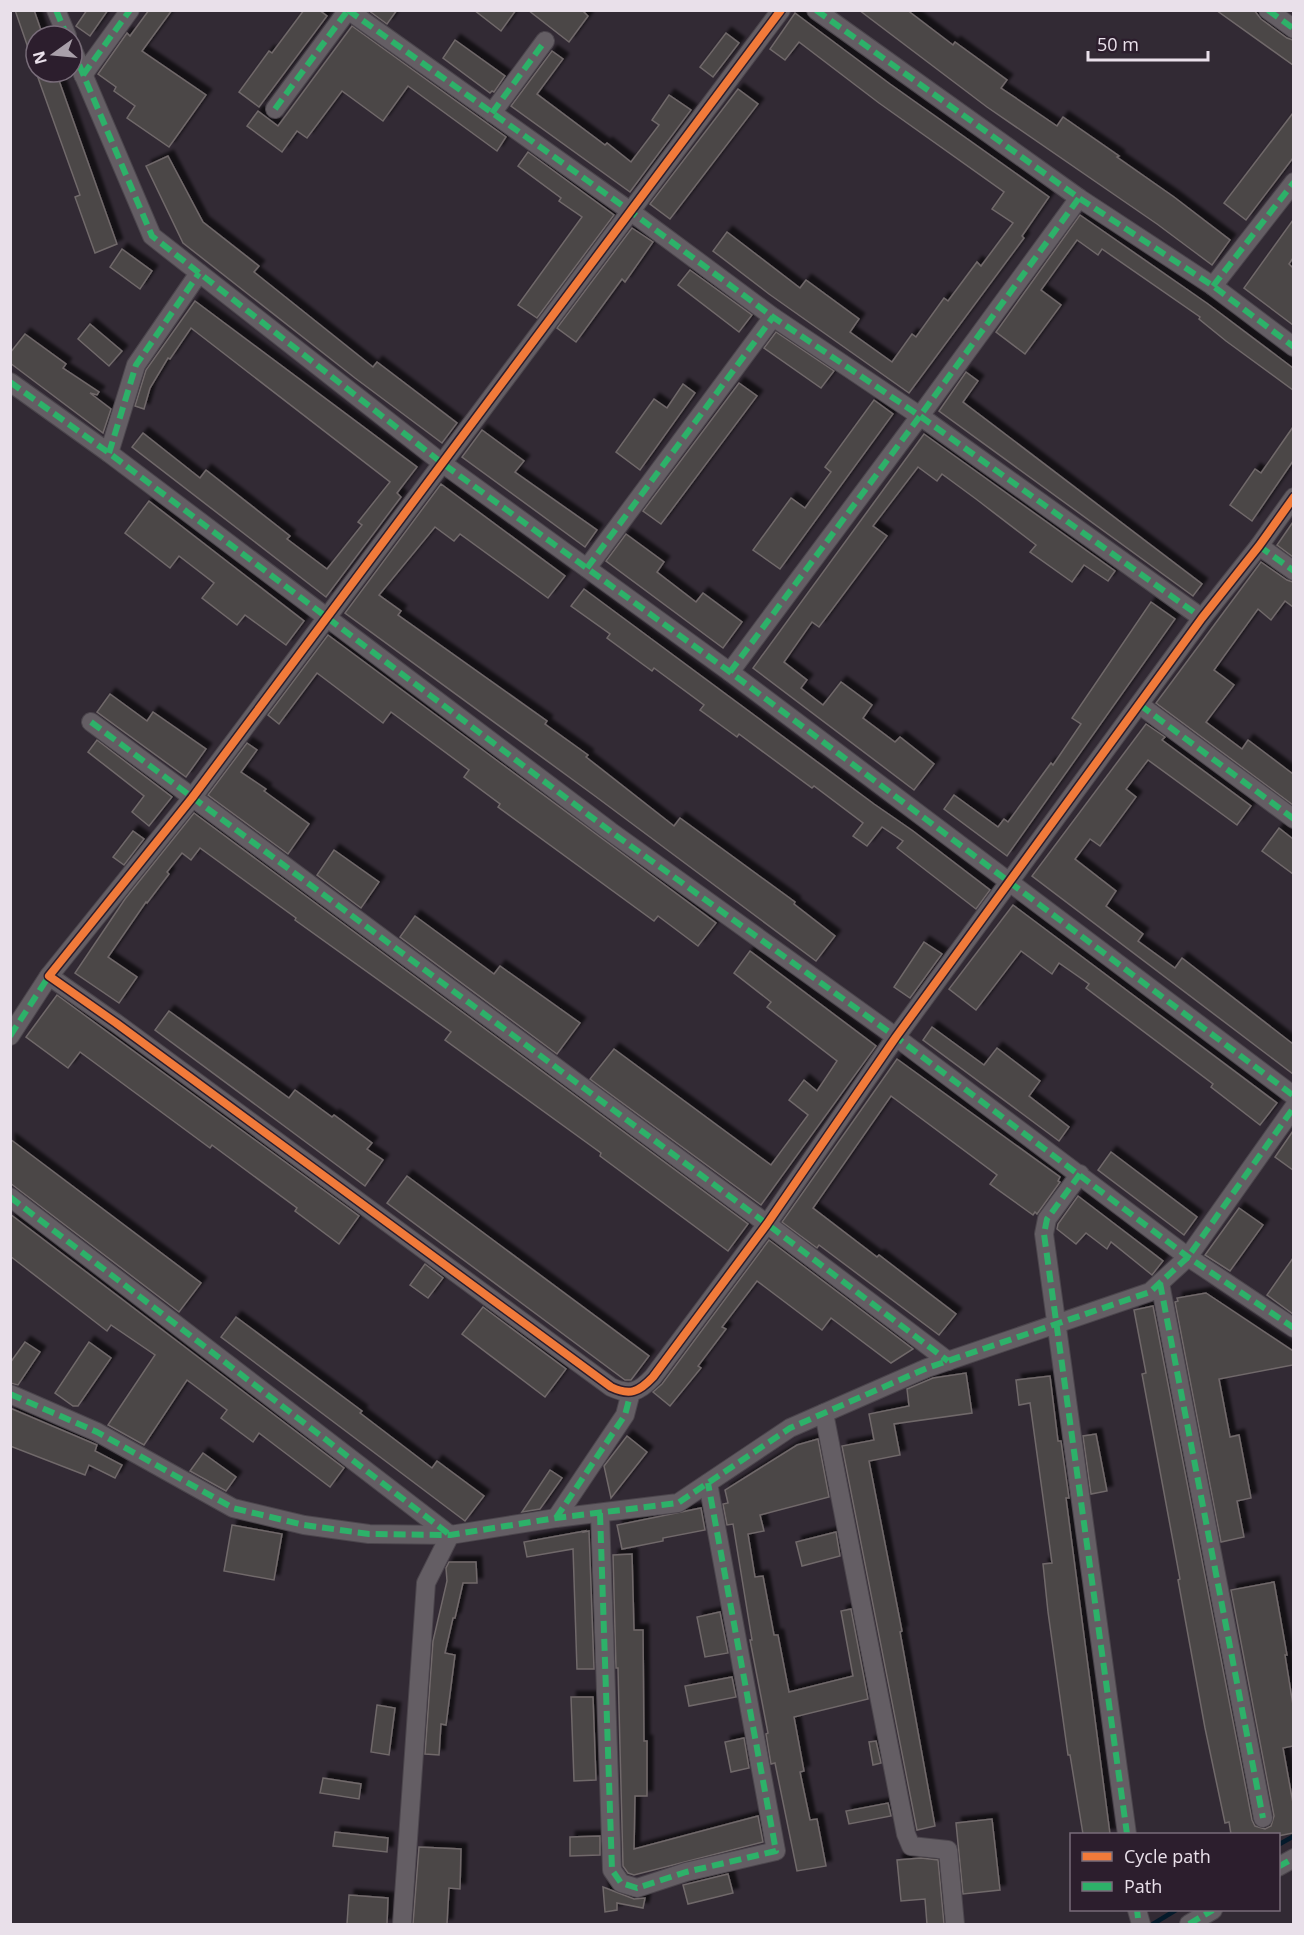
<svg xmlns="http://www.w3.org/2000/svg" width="1304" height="1935" viewBox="0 0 1304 1935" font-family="'Open Sans',sans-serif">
<defs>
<filter id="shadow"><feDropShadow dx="5.5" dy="-5.5" stdDeviation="1.5" flood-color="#0009"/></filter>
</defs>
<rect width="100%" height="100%" fill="#322a34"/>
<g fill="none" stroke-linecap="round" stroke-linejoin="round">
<g stroke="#041a2b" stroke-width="4.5">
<polyline points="1278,1845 1294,1836"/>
<polyline points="1153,1924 1176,1910"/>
</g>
</g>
<g fill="#4c4647" stroke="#70696a" stroke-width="1.5" filter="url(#shadow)">
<polygon points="15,10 34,10 43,36 36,36 36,64 34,65"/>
<polygon points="87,10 108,10 90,36 76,26"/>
<polygon points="149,10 172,10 142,51 206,95 169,147 127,118 135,106 114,91 116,87 98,74 127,33 130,36"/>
<polygon points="304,10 319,10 327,16 259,107 239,92 269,51 272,53"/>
<polygon points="368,10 397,10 387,24"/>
<polygon points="474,10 516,10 501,31"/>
<polygon points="528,10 582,10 588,16 569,42"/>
<polygon points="859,10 907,10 953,45 955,42 1007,80 1001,88 1057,126 1063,117 1119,156 1117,157 1174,197 1230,240 1212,265 1157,224 987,107"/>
<polygon points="1216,10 1254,10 1261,19 1287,38 1293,40 1293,65"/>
<polygon points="795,13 890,84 1049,197 1022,236 1024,238 909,393 769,294 713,251 727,232 800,288 806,280 859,319 850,332 892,362 912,334 916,337 944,298 948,301 977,262 981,266 1013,223 992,209 1004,192 879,103 799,42 785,60 770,49"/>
<polygon points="352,26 506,137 497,151 408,86 383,121 342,91 307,138 297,131 282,152 247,126 258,111 278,126"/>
<polygon points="726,33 739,43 713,77 700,67"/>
<polygon points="455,40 505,76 494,92 492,91 490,93 443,58"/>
<polygon points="552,51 563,59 537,94 605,145 607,143 631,162 659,125 652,120 669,95 691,110 630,192 511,106"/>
<polygon points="36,72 56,72 117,244 95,253 75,197 80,195"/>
<polygon points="738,89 758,104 670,219 650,204"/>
<polygon points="1293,113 1293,158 1246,220 1224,203"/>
<polygon points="528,152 614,215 537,318 518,305 582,217 559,201 561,198 518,166"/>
<polygon points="168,156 203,222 259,266 254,272 373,367 377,362 457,423 442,443 355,378 183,243 146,166"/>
<polygon points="1080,215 1208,304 1293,368 1293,390 1226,341 1199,319 1200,317 1102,249 1098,255 1077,240 1041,290 1061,305 1025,354 996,332"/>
<polygon points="1293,220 1293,258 1289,264 1293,268 1293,325 1244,288"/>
<polygon points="632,228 653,242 625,282 622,279 576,342 557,328"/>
<polygon points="122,249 152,271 140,289 110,267"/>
<polygon points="690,270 752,315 739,332 678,285"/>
<polygon points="195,301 417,467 397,493 401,497 326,597 132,447 143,433 200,478 206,470 290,536 287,539 327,569 362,525 358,522 390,482 191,328 170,359 168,358 150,388 144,409 135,406 146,370"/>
<polygon points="90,324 122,351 109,366 78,339"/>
<polygon points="776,332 834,371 821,388 764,348"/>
<polygon points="25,334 66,364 63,368 99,392 97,395 90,393 111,409 103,433 10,363 10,353"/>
<polygon points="966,372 978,381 963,402 1202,584 1193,596 939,411"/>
<polygon points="739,383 757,396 661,524 643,511"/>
<polygon points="683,384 695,393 640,470 616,452 654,399 667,408"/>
<polygon points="874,400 893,414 780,569 753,550 791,498 805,508 831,472 825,467"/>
<polygon points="1293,427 1293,461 1252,521 1230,505 1255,469 1261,473"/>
<polygon points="482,430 524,461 515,472 597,530 585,547 462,457"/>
<polygon points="924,434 1115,571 1108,581 1084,565 1072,582 1030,552 1036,545 976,499 942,474 937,481 918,467 873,526 887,536 819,627 812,622 784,662 807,680 801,688 823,705 841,682 872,705 863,718 895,742 900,737 934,764 914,790 753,668"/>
<polygon points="441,484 565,576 548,598 460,534 454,541 435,527 379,595 401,611 398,615 547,721 545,724 588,755 586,757 674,826 680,818 795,902 794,904 835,936 816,961 595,796 345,613"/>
<polygon points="149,501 304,621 286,645 245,615 237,625 202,598 214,583 179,556 170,568 125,533"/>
<polygon points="1293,522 1293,557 1277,545"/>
<polygon points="626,534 664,562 657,572 696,602 703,593 742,622 723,648 606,561"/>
<polygon points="1261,562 1287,580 1293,582 1293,607 1285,601 1271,620 1258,609 1214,670 1234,685 1206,722 1242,749 1248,740 1293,774 1293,805 1156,703"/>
<polygon points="584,589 874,804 913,831 990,890 976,909 897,848 903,841 882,827 867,846 853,836 863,823 814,786 812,788 739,734 737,737 700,710 704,705 654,668 652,671 607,638 610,634 571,606"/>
<polygon points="1151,602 1175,619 1007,856 944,809 954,795 998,827 1004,819 1008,822 1051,763 1053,765 1081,724 1072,718"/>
<polygon points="328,635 716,923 698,946 658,916 654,921 498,807 500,804 464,777 469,770 391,712 383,723 317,673 279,724 268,715"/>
<polygon points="110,694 147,721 153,712 206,749 186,777 97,712"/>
<polygon points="1146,724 1165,737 1162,740 1251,806 1237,825 1148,760 1126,789 1136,797 1100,846 1090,839 1075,859 1116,891 1106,906 1143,934 1138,941 1175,968 1182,958 1293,1044 1293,1074 1032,876"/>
<polygon points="97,740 172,797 149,826 132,812 144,796 88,752"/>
<polygon points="247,743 257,750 241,772 266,789 264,791 309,824 288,854 208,795"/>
<polygon points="194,813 748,1224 728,1251 600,1156 601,1153 445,1040 451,1032 295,920 296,918 200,848 191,860 182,853 167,872 169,874 147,903 146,902 108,957 137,977 119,1003 75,973 125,899"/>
<polygon points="1279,828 1293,839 1293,874 1262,851"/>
<polygon points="133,831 144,839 124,865 113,857"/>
<polygon points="334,850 379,882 361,908 317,875"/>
<polygon points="1013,905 1277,1103 1260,1125 1211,1087 1213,1084 1086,988 1089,984 1059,963 1052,974 1021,951 976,1010 949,989"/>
<polygon points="415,916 494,974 500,966 580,1023 557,1054 400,937"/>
<polygon points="924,942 942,954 910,998 894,987"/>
<polygon points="750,951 876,1046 761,1205 590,1079 614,1049 771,1165 808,1115 789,1100 804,1080 817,1091 837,1061 767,1007 771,1002 734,973"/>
<polygon points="57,995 359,1216 339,1244 295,1211 297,1208 212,1145 210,1148 80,1052 68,1068 26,1037"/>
<polygon points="169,1011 289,1098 295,1090 332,1117 334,1115 372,1143 367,1149 383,1160 365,1186 155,1030"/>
<polygon points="932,1027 984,1065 997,1048 1040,1081 1029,1096 1069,1127 1059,1141 923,1040"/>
<polygon points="897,1059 1060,1177 1058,1181 1060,1182 1037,1214 1035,1212 1033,1215 990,1184 997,1175 891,1096 813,1208 877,1257 879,1255 956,1314 939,1335 819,1245 817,1248 782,1222"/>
<polygon points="1293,1131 1293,1170 1275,1157"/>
<polygon points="10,1139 201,1283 179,1312 10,1183"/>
<polygon points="1111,1152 1197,1217 1184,1235 1098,1170"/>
<polygon points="407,1176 649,1356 631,1380 625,1380 387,1203"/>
<polygon points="1078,1196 1163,1261 1152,1275 1111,1242 1107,1249 1086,1233 1076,1244 1057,1229 1058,1224"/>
<polygon points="1239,1208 1263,1225 1230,1271 1205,1255"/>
<polygon points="10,1214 344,1468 330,1487 259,1433 253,1442 221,1418 227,1410 187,1380 144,1445 108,1425 155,1355 111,1325 107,1331 10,1256"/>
<polygon points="769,1240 913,1349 891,1363 831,1318 822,1330 757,1281 722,1327 726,1329 698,1366 701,1368 670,1406 653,1392 662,1384"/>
<polygon points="1293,1258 1293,1314 1267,1295"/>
<polygon points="425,1264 443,1278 428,1298 410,1285"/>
<polygon points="1206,1293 1293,1351 1293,1365 1219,1379 1230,1437 1239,1435 1251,1498 1237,1501 1244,1537 1221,1542 1175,1302 1178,1301 1177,1298"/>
<polygon points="1153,1306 1252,1820 1255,1826 1265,1829 1271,1826 1274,1816 1231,1590 1274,1582 1287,1655 1285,1655 1293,1705 1293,1746 1283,1748 1293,1803 1293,1833 1278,1836 1278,1834 1231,1834 1229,1822 1225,1823 1205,1728 1178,1580 1180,1579 1142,1374 1146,1373 1134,1310"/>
<polygon points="483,1307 566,1369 545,1397 462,1334"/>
<polygon points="236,1317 362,1411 360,1413 432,1468 437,1461 484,1496 465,1521 221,1337"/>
<polygon points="25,1342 40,1352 18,1385 10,1383 10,1363"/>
<polygon points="89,1342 111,1358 78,1406 73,1406 55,1393"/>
<polygon points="966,1373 972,1413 894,1424 900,1455 869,1461 902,1631 900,1632 935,1826 917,1830 842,1446 874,1440 869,1414 909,1406 907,1389 933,1378"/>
<polygon points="1050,1376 1058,1441 1061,1441 1069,1498 1066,1498 1110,1834 1083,1834 1070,1755 1068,1755 1048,1612 1043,1564 1052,1563 1030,1403 1019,1405 1016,1380"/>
<polygon points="10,1408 97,1445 95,1451 122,1465 115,1478 89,1465 85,1475 10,1446"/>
<polygon points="1096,1434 1107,1491 1091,1494 1083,1436"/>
<polygon points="627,1436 647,1452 611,1498 604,1466"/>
<polygon points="818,1439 829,1497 760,1515 764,1531 748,1534 755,1577 763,1576 774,1635 778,1635 789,1692 853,1676 841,1611 851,1609 868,1699 794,1717 804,1771 800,1772 810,1820 817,1819 826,1866 797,1871 775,1763 771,1764 766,1734 768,1733 750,1640 752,1640 733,1524 727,1525 723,1504 728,1503 725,1490 797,1445"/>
<polygon points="203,1453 236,1477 226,1491 190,1471"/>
<polygon points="550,1470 562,1478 540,1509 522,1512"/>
<polygon points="701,1508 705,1530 663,1538 663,1541 622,1549 617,1525"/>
<polygon points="232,1525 282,1534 274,1580 224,1571"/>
<polygon points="585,1531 584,1532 589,1531 594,1669 577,1669 573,1549 527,1557 524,1542"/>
<polygon points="836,1532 840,1556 802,1566 796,1542"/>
<polygon points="632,1554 634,1630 643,1630 644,1741 647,1741 647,1796 635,1796 634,1849 758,1816 763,1842 634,1875 628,1873 623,1866 618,1668 616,1668 613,1555"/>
<polygon points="449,1562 476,1562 477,1583 463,1583 455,1618 453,1618 445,1653 455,1655 446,1725 441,1724 439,1755 425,1754 433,1641 447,1581 446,1568"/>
<polygon points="720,1612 728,1653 705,1657 697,1617"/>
<polygon points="732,1677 736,1697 689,1706 685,1686"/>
<polygon points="571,1697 593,1697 596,1780 574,1781"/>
<polygon points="377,1705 395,1708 389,1755 371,1752"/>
<polygon points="744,1738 749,1768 731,1772 725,1742"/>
<polygon points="876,1741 881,1763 873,1765 869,1742"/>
<polygon points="323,1778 361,1784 359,1799 320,1793"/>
<polygon points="888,1803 891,1816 849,1824 846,1811"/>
<polygon points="992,1819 1000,1890 963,1894 956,1823"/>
<polygon points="335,1832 388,1838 387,1852 333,1846"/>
<polygon points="600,1836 600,1855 570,1856 570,1837"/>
<polygon points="419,1847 461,1849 460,1889 449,1888 447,1924 413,1924"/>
<polygon points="921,1858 938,1860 944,1924 927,1924 925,1899 901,1901 897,1860"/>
<polygon points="728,1874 733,1893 688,1904 683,1885"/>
<polygon points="603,1887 634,1899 645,1898 643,1908 617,1903 617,1910 605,1912"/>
<polygon points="349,1895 388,1898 387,1924 347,1924"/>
</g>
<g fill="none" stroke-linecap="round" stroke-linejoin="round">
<g stroke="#4b454c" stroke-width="20">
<g id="minor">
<polyline points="56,10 67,36"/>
<polyline points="348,10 630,211 773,317 920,416 1202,618"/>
<path d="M781 10 192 798 49 976 116 1023 611 1387C630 1396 639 1392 653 1377L767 1224 896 1037 1202 618 1259 546 1294 497"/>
<polyline points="816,10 1079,198 1213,286 1294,347"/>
<polyline points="1268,10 1294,29"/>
<polyline points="72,48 152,236 442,463 730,672 1294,1096"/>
<polyline points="83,75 130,10"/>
<polyline points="275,109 348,10"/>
<polyline points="492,113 545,41"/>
<polyline points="1213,286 1294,182"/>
<polyline points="10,382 109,453 610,831 896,1037 1188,1257 1294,1328"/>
<polyline points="109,453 136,365 199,273"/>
<polyline points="1259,546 1294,571"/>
<polyline points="587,568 773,317"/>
<polyline points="730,672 920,416 1079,198"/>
<polyline points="1140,705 1294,819"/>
<polyline points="91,722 767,1224 948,1361"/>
<polyline points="10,1036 49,976"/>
<polyline points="1080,1174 1047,1219 1044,1234 1127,1834"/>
<polyline points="10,1197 450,1535"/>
<polyline points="1160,1283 1263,1818"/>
<polyline points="10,1394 97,1432 233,1508 304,1525 369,1534 450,1535 556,1518 678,1503 790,1428 927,1368 1150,1292 1188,1257 1294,1107"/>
<polyline points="824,1413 906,1834 911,1846 948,1850 955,1924"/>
<polyline points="600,1513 612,1870 621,1883 637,1888 686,1872 776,1851 708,1483"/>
<polyline points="556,1518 625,1415 631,1392"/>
<polyline points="1278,1867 1294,1858"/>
<polyline points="1137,1910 1141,1924"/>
<polyline points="402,1924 426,1583 450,1535"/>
<polyline points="1189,1924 1213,1910"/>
</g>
</g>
<use href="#minor" stroke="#645e64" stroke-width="18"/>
<g stroke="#2db169" stroke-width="6" stroke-dasharray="12 6" stroke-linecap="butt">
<polyline points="56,10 67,36"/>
<polyline points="348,10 630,211 773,317 920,416 1202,618"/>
<polyline points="816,10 1079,198 1213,286 1294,347"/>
<polyline points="1268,10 1294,29"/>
<polyline points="72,48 152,236 442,463 730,672 1294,1096"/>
<polyline points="83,75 130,10"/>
<polyline points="275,109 348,10"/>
<polyline points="492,113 545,41"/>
<polyline points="1213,286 1294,182"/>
<polyline points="10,382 109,453 610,831 896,1037 1188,1257 1294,1328"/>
<polyline points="109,453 136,365 199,273"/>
<polyline points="1259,546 1294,571"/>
<polyline points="587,568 773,317"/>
<polyline points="730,672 920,416 1079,198"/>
<polyline points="1140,705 1294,819"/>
<polyline points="91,722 767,1224 948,1361"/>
<polyline points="10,1036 49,976"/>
<polyline points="1080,1174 1047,1219 1044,1234 1127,1834"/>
<polyline points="10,1197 450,1535"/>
<polyline points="1160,1283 1263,1818"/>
<polyline points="10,1394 97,1432 233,1508 304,1525 369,1534 450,1535 556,1518 678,1503 790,1428 927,1368 1150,1292 1188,1257 1294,1107"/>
<polyline points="600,1513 612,1870 621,1883 637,1888 686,1872 776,1851 708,1483"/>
<polyline points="556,1518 625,1415 631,1392"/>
<polyline points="1278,1867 1294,1858"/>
<polyline points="1137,1910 1138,1918"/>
<polyline points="1189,1924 1213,1910"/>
</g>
<g stroke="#2c1e2d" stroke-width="11">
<path id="cycleway" d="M781 10 192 798 49 976 116 1023 611 1387C630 1396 639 1392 653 1377L767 1224 896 1037 1202 618 1259 546 1294 497"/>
</g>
<use href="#cycleway" stroke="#f17a3a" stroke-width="8"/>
</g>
<rect width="1304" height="1935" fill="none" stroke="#e9e0ea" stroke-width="24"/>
<rect x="1070" y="1833" width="210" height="78" fill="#2c1e2d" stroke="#786c79" stroke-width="1.5"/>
<rect x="1082" y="1852" width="30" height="9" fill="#f17a3a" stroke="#786c79" stroke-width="1.5"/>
<text x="1124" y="1863" font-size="18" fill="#e9e0ea">Cycle path</text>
<rect x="1082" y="1882" width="30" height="9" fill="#2db169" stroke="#786c79" stroke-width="1.5"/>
<text x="1124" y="1893" font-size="18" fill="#e9e0ea">Path</text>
<g transform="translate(54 54) rotate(255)"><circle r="28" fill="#2c1e2d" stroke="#786c79" stroke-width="1.5"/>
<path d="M0-4.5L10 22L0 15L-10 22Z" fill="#a9a0aa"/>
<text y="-9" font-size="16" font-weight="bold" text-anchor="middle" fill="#e9e0ea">N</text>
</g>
<path d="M1088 51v9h120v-9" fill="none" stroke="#e9e0ea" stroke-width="3"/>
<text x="1097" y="51" font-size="18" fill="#e9e0ea" stroke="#2c1e2d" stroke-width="4.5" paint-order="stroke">50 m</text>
</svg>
